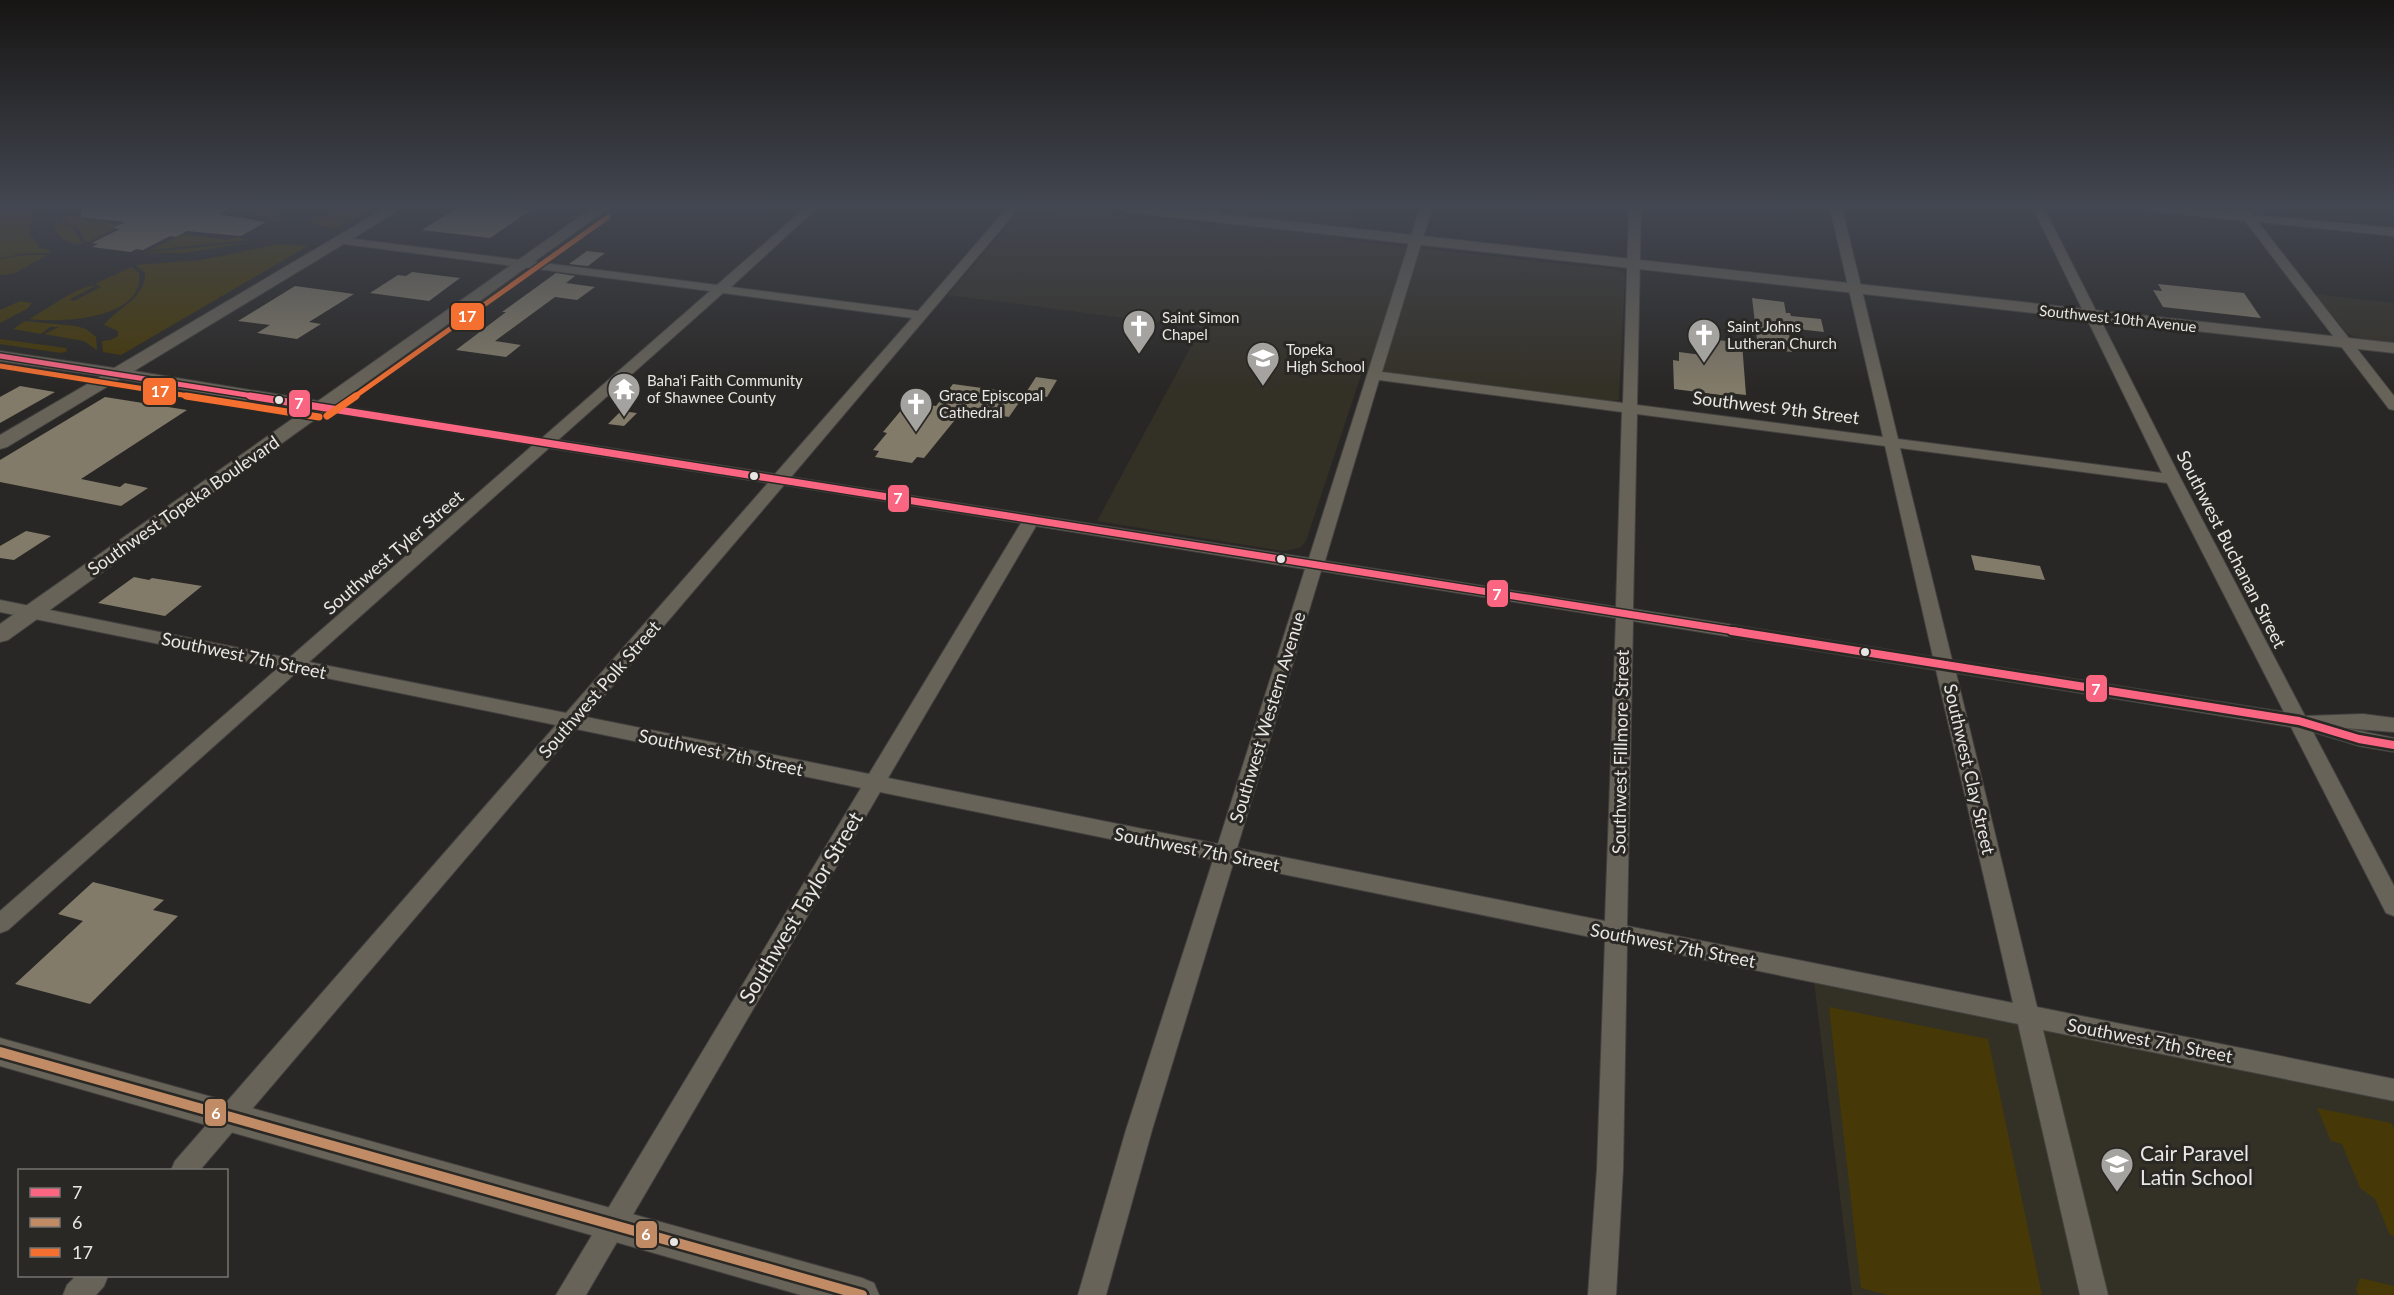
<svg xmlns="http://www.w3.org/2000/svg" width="2394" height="1295" viewBox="0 0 2394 1295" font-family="Lato,sans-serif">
<rect width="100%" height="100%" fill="#292725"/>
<g fill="#333026">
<polygon points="1025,208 1060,208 1215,226 1225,208 1356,208 1344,240 1618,270 1625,275 1619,400 1612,401 1363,369 1306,541 1300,548 1283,551 1097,521 1201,328 948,295 1020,211"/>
<polygon points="2315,294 2394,303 2394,342 2359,338 2347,333"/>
<polygon points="1813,973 2394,1091 2394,1295 1852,1295"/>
</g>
<g fill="#463907">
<polygon points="12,208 24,208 34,212 35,217 29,226 31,228 29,235 32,236 39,247 51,251 50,253 27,253 0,258 0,214"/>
<polygon points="232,208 266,208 284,220 279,222 265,220 269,217 226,212"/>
<polygon points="359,208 372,208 335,229 312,223 312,219"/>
<polygon points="69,214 83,216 81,219 120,225 89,242 84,240 79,229 61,219 62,216"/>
<path d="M56 216H58L59 221 73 229 82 243 86 244C73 245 60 241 54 228Z"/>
<polygon points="183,234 228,240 234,237 250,240 150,250"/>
<polygon points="252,242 185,253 142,253"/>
<path d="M280 244 308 246 121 355 103 352 102 341 111 340 118 336V331L104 325C118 307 145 299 145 273L136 265 201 260Z"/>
<polygon points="26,255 47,255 15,273 0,275 0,259"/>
<path d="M131 267 139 273C145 320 59 323 29 319 44 311 80 284 95 286L69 300 74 301 101 287 95 284Z"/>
<polygon points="20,301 32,303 27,309 0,323 0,310"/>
<polygon points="25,321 76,326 86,329 96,337 97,350 84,341 44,334 59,327 50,327 41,334 13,329"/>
<polygon points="0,339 66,348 67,351 61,353 0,344"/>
<polygon points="1829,1007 1988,1039 2042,1295 1888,1295 1861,1288"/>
<polygon points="2317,1108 2391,1123 2394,1129 2394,1236 2390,1235 2375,1199 2360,1188 2342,1144 2331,1141"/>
<polygon points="2360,1278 2394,1286 2394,1295 2358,1295 2356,1289"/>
</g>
<g fill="#827b69">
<polygon points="81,208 230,208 219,214 266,222 241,236 187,231 176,237 170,236 143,250 136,249 131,252 92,247 98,244 92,243 120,229 113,228 125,222 81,217"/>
<polygon points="457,208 534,208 490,238 422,230"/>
<polygon points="587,251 605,253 588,266 569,264"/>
<polygon points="412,272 460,278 429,301 370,293 398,275 406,276"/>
<polygon points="556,273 575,276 566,283 595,287 577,300 555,297 495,341 521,345 506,357 456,350 506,312 502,312"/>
<polygon points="2158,284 2244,293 2261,318 2163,307 2153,290 2162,291"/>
<polygon points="295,286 354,294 309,322 321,324 297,339 257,333 270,325 238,321"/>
<polygon points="1752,298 1784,302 1786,313 1790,313 1791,316 1821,319 1824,332 1788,328 1792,352 1758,348"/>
<polygon points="1702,338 1742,343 1746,395 1728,393 1728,396 1674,389 1673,360 1679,361 1679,352 1702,355"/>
<polygon points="1036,377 1057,380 1047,397 1025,394"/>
<polygon points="953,384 1025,394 1009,417 963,410 924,458 917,457 912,463 875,457 879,451 873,450 887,433 883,432 908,402 936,406"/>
<polygon points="20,386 55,392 0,423 0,397"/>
<polygon points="105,397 187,410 81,479 120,487 125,483 148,488 121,506 0,482 0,460"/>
<polygon points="621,411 637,413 624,426 608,424"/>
<polygon points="26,531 51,536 14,560 0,558 0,546"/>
<polygon points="1971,555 2040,566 2045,580 1975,570"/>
<polygon points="134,577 149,580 152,578 202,586 165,616 98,603"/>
<polygon points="93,882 164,900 153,910 178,916 90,1004 15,984 83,921 58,914"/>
</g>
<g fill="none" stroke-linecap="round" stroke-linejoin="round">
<g stroke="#434240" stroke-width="2">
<g id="minor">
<path d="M805 208H817L731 287 918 311 1007 208H1019L791 477 1309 558 1420 208H1432L1382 372 1623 403 1629 208H1641L1637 405 1883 437 1830 208H1842L1898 439 2162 473 2033 208H2044L2181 479 2305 716 2363 714 2394 718V732L2345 728 2394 738V752L2359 746 2313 732 2394 886V916L2386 913 2291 727 1956 673 2037 1007 2394 1079V1101L2043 1030 2108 1295H2080L2018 1024 1627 944 1623 1169 1616 1295H1588L1597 1169 1605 940 1233 864 1152 1130 1106 1295H1078L1126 1130 1213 860 880 792 586 1295H556L861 788 576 729 200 1170H171L175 1161 556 725 297 672 8 930 0 933V911L278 668 0 612V600L289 658 533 445 321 411 316 410 314 407 316 404 321 403 542 438 710 291 343 244 339 243V237L717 285ZM723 293 912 318 775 474 558 440ZM1379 380 1622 412 1616 607 1325 561ZM1637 414 1885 446 1933 657 1633 609ZM549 448 768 483 566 713 309 662ZM1900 448 2167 483 2284 712 1952 660ZM784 485 1021 523 869 774 586 717ZM1036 526 1305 569 1218 844 888 778ZM1321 571 1616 618 1605 921 1237 848ZM1633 621 1936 670 2013 1003 1627 926Z"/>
<polygon points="1210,208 1221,208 1215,220 1211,221 1205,218"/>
<polygon points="2144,208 2189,208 2239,213 2236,208 2247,208 2252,215 2394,228 2394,236 2258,222 2394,396 2394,410 2389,409 2245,221 2149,211"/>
<polygon points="76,1276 108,1276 104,1286 96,1295 63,1295 67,1285"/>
</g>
</g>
<g stroke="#434240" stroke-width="2">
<g id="major">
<polygon points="385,208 403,208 134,371 318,401 592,208 609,208 8,640 0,642 0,624 305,410 120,379 7,447 0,449 0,435 101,376 0,361 0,351 114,368"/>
<polygon points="1118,208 1168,208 2394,343 2394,353 1125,212"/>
<polygon points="0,1038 862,1278 874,1283 879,1295 801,1295 0,1066"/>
</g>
</g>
<use href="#minor" fill="#676359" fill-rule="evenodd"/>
<use href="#major" fill="#686358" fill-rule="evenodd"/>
<g stroke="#2a2824" stroke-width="8">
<polyline id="bus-1-far2" points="0,356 259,397"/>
</g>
<g stroke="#2a2824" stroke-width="10">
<polyline id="bus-1-far1" points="250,396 1741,632"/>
</g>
<g stroke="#2a2824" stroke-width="13">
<polyline id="bus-1" points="1732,631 2299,721 2359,739 2394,745"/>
</g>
<g stroke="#2a2824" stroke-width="15">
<polyline id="bus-2" points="0,1052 862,1295"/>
</g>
<g stroke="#2a2824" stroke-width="8">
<g id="bus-3-far1">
<polyline points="0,366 195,397"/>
<polyline points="354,397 608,217"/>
</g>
</g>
<g stroke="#2a2824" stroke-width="10">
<g id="bus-3">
<polyline points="186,396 319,417"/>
<polyline points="327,416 356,396"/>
</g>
</g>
<use href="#bus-1-far2" stroke="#fa6682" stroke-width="5"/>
<use href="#bus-1-far1" stroke="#fa6682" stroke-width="7"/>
<use href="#bus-1" stroke="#fa6682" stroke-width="8"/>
<use href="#bus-2" stroke="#c18c65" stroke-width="10"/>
<use href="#bus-3-far1" stroke="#f46f30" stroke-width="5"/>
<use href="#bus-3" stroke="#f46f30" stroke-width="7"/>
</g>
<linearGradient id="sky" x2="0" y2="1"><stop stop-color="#171514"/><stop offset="0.53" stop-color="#434751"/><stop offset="1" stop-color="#434751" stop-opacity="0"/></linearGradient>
<rect width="2394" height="390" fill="url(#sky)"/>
<defs>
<g id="church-pin" transform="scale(1.725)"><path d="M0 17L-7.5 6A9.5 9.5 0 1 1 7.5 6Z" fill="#a4a3a0" stroke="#2a2824"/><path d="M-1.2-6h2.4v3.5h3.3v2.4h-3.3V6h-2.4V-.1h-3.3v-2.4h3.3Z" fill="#fff"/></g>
<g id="school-pin" transform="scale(1.725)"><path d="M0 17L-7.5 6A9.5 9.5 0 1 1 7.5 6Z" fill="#a4a3a0" stroke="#2a2824"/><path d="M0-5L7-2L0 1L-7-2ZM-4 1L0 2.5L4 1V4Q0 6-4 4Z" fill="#fff"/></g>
<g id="temple-pin" transform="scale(1.725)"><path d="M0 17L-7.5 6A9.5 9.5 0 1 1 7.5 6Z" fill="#a4a3a0" stroke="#2a2824"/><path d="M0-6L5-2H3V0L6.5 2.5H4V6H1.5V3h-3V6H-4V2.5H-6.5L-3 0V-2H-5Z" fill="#fff"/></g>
</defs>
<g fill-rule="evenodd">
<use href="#church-pin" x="1139" y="326"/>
<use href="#church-pin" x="1704" y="335"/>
<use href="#school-pin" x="1263" y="358"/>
<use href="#temple-pin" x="624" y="389"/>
<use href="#church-pin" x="916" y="404"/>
<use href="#school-pin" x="2117" y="1164"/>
</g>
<g fill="#e7e6e3" stroke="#2a2824" stroke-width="2">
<circle cx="279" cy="400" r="5"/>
<circle cx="754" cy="476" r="5"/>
<circle cx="1281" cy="559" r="5"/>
<circle cx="1865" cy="652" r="5"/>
<circle cx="674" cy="1242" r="5"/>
</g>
<g text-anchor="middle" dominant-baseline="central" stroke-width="6" stroke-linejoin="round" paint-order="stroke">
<g font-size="15" fill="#e7e6e3" stroke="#2a2824" text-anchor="start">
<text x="1162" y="317">Saint Simon<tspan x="1162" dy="17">Chapel</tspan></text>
<text x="1727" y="326">Saint Johns<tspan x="1727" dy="17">Lutheran Church</tspan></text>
<text x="1286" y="349">Topeka<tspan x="1286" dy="17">High School</tspan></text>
<text x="647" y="380">Baha'i Faith Community<tspan x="647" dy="17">of Shawnee County</tspan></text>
<text x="939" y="395">Grace Episcopal<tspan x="939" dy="17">Cathedral</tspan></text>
</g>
<g font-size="15" fill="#e7e6e3" stroke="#2a2824">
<text transform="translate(2118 318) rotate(6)">Southwest 10th Avenue</text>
</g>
<g font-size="18" fill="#e7e6e3" stroke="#2a2824">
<text transform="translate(1776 407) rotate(7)">Southwest 9th Street</text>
<text transform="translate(183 505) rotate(-35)">Southwest Topeka Boulevard</text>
<text transform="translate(2232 549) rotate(63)">Southwest Buchanan Street</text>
<text transform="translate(393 552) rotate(-41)">Southwest Tyler Street</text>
<text transform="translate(244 655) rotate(12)">Southwest 7th Street</text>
<text transform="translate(599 689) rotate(-49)">Southwest Polk Street</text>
<text transform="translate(1267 717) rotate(-73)">Southwest Western Avenue</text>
<text transform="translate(721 752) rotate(12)">Southwest 7th Street</text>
<text transform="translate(1620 752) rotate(-89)">Southwest Fillmore Street</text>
<text transform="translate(1970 769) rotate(77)">Southwest Clay Street</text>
<text transform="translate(1197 849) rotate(11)">Southwest 7th Street</text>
<text transform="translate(1673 945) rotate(11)">Southwest 7th Street</text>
<text transform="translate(2150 1040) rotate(11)">Southwest 7th Street</text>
</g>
<g font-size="21" fill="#e7e6e3" stroke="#2a2824">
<text transform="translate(800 907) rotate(-59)">Southwest Taylor Street</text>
</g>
<g font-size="21" fill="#e7e6e3" stroke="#2a2824" text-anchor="start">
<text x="2140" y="1152">Cair Paravel<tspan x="2140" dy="24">Latin School</tspan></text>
</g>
</g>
<g stroke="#2a2824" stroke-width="2">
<rect x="450" y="302" width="35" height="29" rx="6" fill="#f46f30"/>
<rect x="142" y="377" width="35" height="29" rx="6" fill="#f46f30"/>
<rect x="288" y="389" width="23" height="29" rx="6" fill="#fa6682"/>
<rect x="887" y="484" width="23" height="29" rx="6" fill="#fa6682"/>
<rect x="1486" y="579" width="23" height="29" rx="6" fill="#fa6682"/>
<rect x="2085" y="674" width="23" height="29" rx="6" fill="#fa6682"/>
<rect x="204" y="1098" width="23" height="29" rx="6" fill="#c18c65"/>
<rect x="635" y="1220" width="23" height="29" rx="6" fill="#c18c65"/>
</g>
<g font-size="16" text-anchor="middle" font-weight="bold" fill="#fff">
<text x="467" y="322">17</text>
<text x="160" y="397">17</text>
<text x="299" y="409">7</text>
<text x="898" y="504">7</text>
<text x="1497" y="600">7</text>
<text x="2096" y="695">7</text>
<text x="216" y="1119">6</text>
<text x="646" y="1240">6</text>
</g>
<rect x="18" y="1169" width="210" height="108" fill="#2a2824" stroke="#767470" stroke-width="1.5"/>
<rect x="30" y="1188" width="30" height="9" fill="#fa6682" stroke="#767470" stroke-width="1.5"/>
<text x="72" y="1199" font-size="18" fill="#e7e6e3">7</text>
<rect x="30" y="1218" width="30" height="9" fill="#c18c65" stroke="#767470" stroke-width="1.5"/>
<text x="72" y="1229" font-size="18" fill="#e7e6e3">6</text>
<rect x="30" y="1248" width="30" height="9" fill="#f46f30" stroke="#767470" stroke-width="1.5"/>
<text x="72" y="1259" font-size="18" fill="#e7e6e3">17</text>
</svg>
